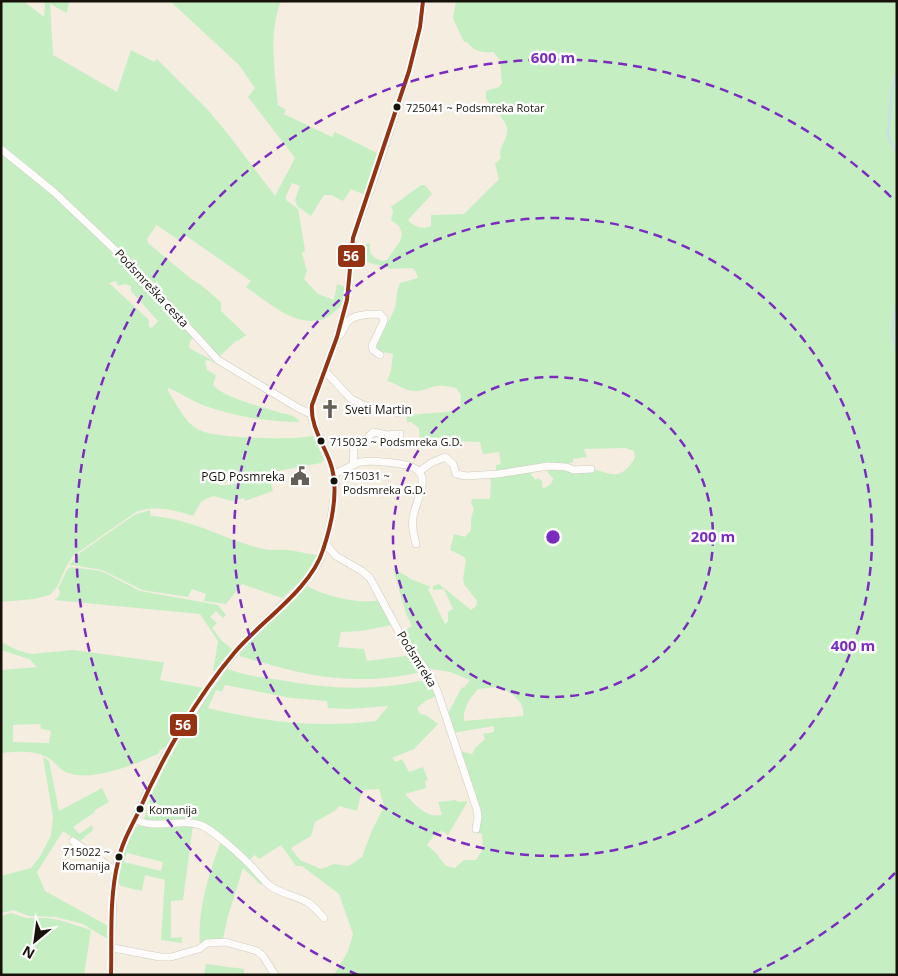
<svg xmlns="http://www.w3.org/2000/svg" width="898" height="976" viewBox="0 0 898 976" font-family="'Open Sans',sans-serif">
<rect width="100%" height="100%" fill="#f4ede0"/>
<g fill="#c5efc3" fill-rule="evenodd">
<path d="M1 1H26V3L44 17 45 4 41 1H69L67 13 50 4 53 55 117 92 131 50 154 62 157 59 207 109 228 134 275 196 295 158 248 97 255 88 239 65 170 1H281C268 34 275 71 278 105L286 110 284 114 332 137 335 132 377 153 365 195 351 189 343 201 331 195H324L311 216 297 206 295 200 300 186 292 183 286 196V200L298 209 305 250 302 253 307 271 304 279 318 294 334 300 337 284 346 287 341 306C335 311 329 318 321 320 293 326 268 302 246 287L251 281 185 235 180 241 155 224 156 226 147 239 148 243 190 278 201 285 221 302V311L246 335 238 341 237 340 220 356 212 352 153 285 1 146Z"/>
<path d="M456 1H897V975H334L348 951 353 934 339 894 302 866H296L281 845 259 859 255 855 248 861C237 852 227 841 216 832 197 817 170 822 148 821L144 819 153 791 168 760 202 704 227 669C244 675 263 678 280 680 335 690 375 691 430 679L437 696 427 700 417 708 420 714 426 715 438 724 414 749 392 758 396 762 402 759 409 772 423 767 428 780 425 781 426 788 405 794C416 806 426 818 442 815L438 802 456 800 458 802 468 801 448 835 443 831 435 834 427 845 435 852 446 866 455 868 464 860H476L483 849 482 834 477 833 480 818 479 812 459 752 460 751 472 754 475 748 485 739 483 734 494 732V726L452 733 447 715 462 687 464 688 470 680 450 672 426 668 422 663 403 633 405 630 412 626 406 614 393 568 413 580 431 587 428 589 445 624 448 622V612L453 609 444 589 433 590V586L439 584 471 610 476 606 477 601 464 584 463 579 466 560 464 557 450 550 454 534 465 537 471 530V519L474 508 471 504 472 499H490L491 479 493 476 532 470 531 475 536 480 538 478 542 481V487L544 488C549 486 553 483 553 478L548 473 549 467 576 472H592L595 469C615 477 622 478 635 458L634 451 625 448 584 449 587 457 573 459V462L564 466 548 464 496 473V465L501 464 499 452 483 454 480 442 445 441 444 437 420 440 419 428 411 422H407L406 415 447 412 460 409 461 395 456 388C450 387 443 385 436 386 428 388 421 392 413 391 402 390 397 383 387 381L391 371 393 354C386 352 379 353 376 346 381 333 389 322 394 310 398 301 395 294 400 283L418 278 416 272 412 268 392 269 366 262 364 256 365 245 368 243 370 244V253C375 258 379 262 387 260L400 241 402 234 399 226 391 220 393 211 391 207 421 185H425L432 194 408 220C414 227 423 230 431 226V215L464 214 499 179 495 164 501 158C497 148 509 139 507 128 506 120 491 106 486 99V91L499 87 502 83 500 60 493 52C481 53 474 51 467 42H464L453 18ZM225 685 291 698 327 701 328 708 349 709 388 706 376 721C319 728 264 722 208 708L216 690 222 692ZM498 687C509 691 526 701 523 716L464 721C463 707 470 698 478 689ZM379 789 384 807 372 830 362 857 349 866 334 864 321 869 300 860 291 848 311 836 315 822 336 810 339 806 357 811 362 790Z"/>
<path d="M1 151 30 174 131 267 194 337 190 341 189 348 221 365 208 360 205 361 207 370 216 375 213 385C222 397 265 408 281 413 289 414 296 416 300 422 266 422 232 416 200 404 189 399 179 392 168 388V391C176 403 185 423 199 430 217 439 293 440 313 436L324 459 321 463 310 465 278 471 234 482 220 483 219 485H229L276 474 277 475 276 478 270 480 273 491 245 501 244 498 232 501 214 496 208 498 201 502 193 516C173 510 156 505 136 512L73 556 66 567 57 587 50 595 34 599 1 602ZM116 281 118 286 125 284 131 286V291L158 321 152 328 149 327V320L109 283Z"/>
<path d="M150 510 151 516C190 518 226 540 263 549 271 551 279 549 287 550 297 551 307 554 317 555V559L302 580 282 598 242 584 226 604 204 601 206 594 192 589 188 597 142 590 102 570 73 565 69 566 77 555 134 515Z"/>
<path d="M71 567 101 571 140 591 218 605 226 615 223 618 216 611 210 617 217 623 212 628 222 641 232 649 215 671H213L218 641 200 614 54 600C57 599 60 595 60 591L58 589 67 570Z"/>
<path d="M306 585C322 596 362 605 380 600L392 625 361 631 341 632 338 647 364 649 367 661 413 655 425 671C355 688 307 676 240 656L239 654 258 632Z"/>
<path d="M1 642 17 650 31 654 73 650 161 662H164L160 680 204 688 167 746 160 750 158 754C136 764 92 782 68 773 61 771 57 764 50 759 37 750 17 751 1 753V670L37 667 29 659 1 650ZM40 724 41 729 51 731 49 743 13 742V725Z"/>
<polygon points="43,757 49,761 59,811 102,788 109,802 95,810 95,812 73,827 79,834 92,825 93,830 79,842 63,831 37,872 45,891 110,927 109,940 83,924 56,917 29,916 14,910 1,913 1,876 31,868 41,855 51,835 53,817"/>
<path d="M146 825H193L183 900 171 901V938L182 937V943L161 940 165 880 145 875 142 891 121 886C112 872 129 839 137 826ZM127 853 163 862 161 871 124 862Z"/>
<path d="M221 841 264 880 261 885 243 868 228 916 223 939 200 945C197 910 209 873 221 841Z"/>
<polygon points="11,913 26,918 48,918 59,920 91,930 84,975 1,975 1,916"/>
<polygon points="206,964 244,969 244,975 204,975"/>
</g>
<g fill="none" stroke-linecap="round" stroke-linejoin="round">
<g stroke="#c8deed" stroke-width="2">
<polyline points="897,72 892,89 888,137 897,152"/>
<path d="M897 308C892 321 889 334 897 347"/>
</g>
<g stroke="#d0cbc1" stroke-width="8">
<g id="minor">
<polyline points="1,149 54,192 132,266 218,360 300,409 311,414"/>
<path d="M337 337C343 334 343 330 346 324 352 314 369 314 380 314L384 319 383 323 372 346 373 350 380 355"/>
<path d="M325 371 351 399C369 409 388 414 409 412"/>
<path d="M353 465C354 458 353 446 355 441L367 439 373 432 387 435 400 434"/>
<polyline points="420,471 431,463 445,457 453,464 456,474 466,476 498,474 548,466 566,467 574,470 591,469"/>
<path d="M333 473C347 471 350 464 361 462 374 460 387 462 400 464 437 469 418 493 413 517 411 526 414 535 416 544"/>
<polyline points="325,543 336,556 362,571 370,578 399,632 432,679 438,693 477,810 478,817 476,829"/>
<path d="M135 819C155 831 182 817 203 826 215 832 243 857 253 868 258 873 263 880 269 885 280 894 295 895 307 902 313 905 319 913 324 918"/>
<polyline points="73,841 116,871"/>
<polyline points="113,948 160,957 171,957 199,949 207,943 225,942 257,951 263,956 275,975"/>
<path d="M111 975 113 891 117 864 120 852 148 790 167 752 217 675 236 651 304 583C311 574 317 567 321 557 328 540 337 494 334 476 331 459 320 439 313 422L311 414 312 405 337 337 347 300 353 238 373 182 409 71 420 27 423 1"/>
</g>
</g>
<use href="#minor" stroke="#fdfcfa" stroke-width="7"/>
<g stroke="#fefefe" stroke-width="8">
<path id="bus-1" d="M111 975C112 938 109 898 118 862 121 845 130 829 138 813 162 758 196 698 235 652 261 621 311 589 323 550 332 523 340 489 330 462 323 443 310 425 312 405L337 337 347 300 353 238 409 71 420 27 423 1"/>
</g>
<use href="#bus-1" stroke="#943312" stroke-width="4"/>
</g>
<g fill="none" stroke="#7b2cbf" stroke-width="2.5" stroke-dasharray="9 6">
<circle cx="553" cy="537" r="160"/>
<circle cx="553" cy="537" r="319"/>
<path d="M895 873A479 479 0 0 1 748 975M358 975A479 479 0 1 1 895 201"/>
</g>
<defs>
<g id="church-bare" transform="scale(1.5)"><path d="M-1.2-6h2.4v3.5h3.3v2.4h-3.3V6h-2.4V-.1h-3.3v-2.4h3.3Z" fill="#645f56" stroke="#fefefe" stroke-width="2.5" paint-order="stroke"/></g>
<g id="civic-bare" transform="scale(1.5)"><path d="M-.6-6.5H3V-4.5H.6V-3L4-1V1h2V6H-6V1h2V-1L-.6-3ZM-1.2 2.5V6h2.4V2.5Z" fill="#645f56" stroke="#fefefe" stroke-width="2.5" paint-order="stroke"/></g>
</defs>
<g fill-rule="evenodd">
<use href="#church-bare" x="330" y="409"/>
<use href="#civic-bare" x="300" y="476"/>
</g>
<g fill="#17130b" stroke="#fefefe" stroke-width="2">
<circle cx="397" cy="107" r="4.5"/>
<circle cx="321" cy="441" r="4.5"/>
<circle cx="334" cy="481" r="4.5"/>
<circle cx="140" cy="809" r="4.5"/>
<circle cx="119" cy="857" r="4.5"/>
</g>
<g text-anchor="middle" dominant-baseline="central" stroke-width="5" stroke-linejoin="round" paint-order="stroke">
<g font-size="11" fill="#17130b" stroke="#fefefe" text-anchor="start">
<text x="406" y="107">725041 ~ Podsmreka Rotar</text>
<text x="330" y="441">715032 ~ Podsmreka G.D.</text>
<text x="343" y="475">715031 ~<tspan x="343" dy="14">Podsmreka G.D.</tspan></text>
<text x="149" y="809">Komanija</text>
<text x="110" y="851" text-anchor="end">715022 ~<tspan x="110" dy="14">Komanija</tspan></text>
</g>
<g font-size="12" fill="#17130b" stroke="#fefefe">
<text transform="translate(152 288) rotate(47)">Podsmreška cesta</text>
<text transform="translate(417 659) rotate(58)">Podsmreka</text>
</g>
<g font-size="12" fill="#17130b" stroke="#fefefe" text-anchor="start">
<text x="345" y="409">Sveti Martin</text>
<text x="285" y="476" text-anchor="end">PGD Posmreka</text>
</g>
</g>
<circle cx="553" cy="537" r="8" fill="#7b2cbf" stroke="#fefefe" stroke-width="2.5"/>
<g font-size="15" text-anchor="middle" font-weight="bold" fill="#7b2cbf" stroke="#fefefe" stroke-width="5" stroke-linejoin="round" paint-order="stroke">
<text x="553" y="63">600 m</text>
<text x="713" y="542">200 m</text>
<text x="853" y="651">400 m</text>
</g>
<g stroke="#fefefe" stroke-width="2">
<rect x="337" y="244" width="29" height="24" rx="5" fill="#943312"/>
<rect x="169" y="713" width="29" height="24" rx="5" fill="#943312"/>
</g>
<g font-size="14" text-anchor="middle" font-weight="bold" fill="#fff">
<text x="351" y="261">56</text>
<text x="183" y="730">56</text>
</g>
<rect width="898" height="976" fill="none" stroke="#17130b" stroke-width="5"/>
<g transform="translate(35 941) rotate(209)" stroke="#fefefe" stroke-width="4" paint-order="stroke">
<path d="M0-4L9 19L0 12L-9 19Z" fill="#17130b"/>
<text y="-8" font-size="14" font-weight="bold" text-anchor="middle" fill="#17130b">N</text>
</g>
</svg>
